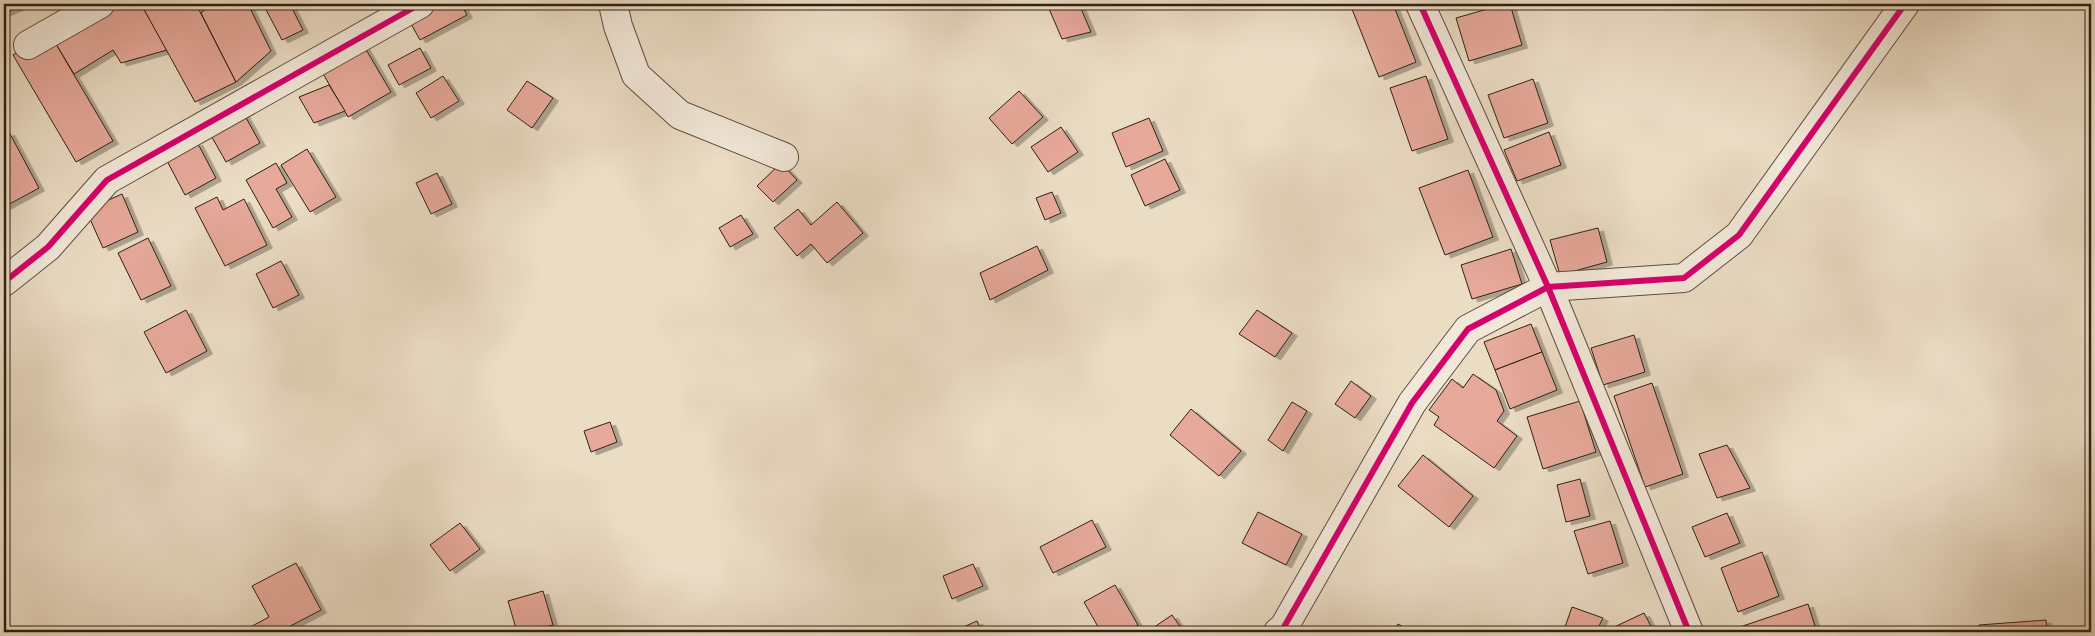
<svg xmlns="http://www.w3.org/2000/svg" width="2095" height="636" viewBox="0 0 2095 636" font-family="'Sorts Mill Goudy',serif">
<defs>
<filter id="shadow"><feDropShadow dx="5.5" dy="3" stdDeviation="0" flood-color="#0004"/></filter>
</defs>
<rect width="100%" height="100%" fill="#ebdcc4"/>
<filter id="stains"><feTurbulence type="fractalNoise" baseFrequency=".004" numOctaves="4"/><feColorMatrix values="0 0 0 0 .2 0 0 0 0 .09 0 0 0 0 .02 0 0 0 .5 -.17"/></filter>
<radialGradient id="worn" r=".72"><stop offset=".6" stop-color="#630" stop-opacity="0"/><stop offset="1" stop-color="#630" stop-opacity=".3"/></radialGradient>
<g fill="#e7a99a" stroke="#2d2011" filter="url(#shadow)">
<polygon points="4,4 20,4 21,6 4,13"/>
<polygon points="109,4 141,4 167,50 121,63 113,50 74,74 50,34"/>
<polygon points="141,4 196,4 236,82 195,102"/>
<polygon points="212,4 248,4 271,51 236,82 201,13"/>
<polygon points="263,4 290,4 303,30 282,40"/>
<polygon points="428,4 461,4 467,15 420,40 406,15"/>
<polygon points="1047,4 1079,4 1091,32 1062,39"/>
<polygon points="1350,4 1393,4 1416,62 1379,77"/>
<polygon points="1505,4 1510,4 1522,45 1469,61 1456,18"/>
<polygon points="50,34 113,141 76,162 13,55"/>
<polygon points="361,41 391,92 348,117 318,65"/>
<polygon points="420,48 431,68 399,85 388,65"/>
<polygon points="443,76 459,101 431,118 416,93"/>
<polygon points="1426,76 1448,139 1412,151 1390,88"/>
<polygon points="1533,79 1548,123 1504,138 1488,95"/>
<polygon points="527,81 553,98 532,128 507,110"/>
<polygon points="329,85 345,111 314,123 299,97"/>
<polygon points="1019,91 1043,117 1012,144 989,118"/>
<polygon points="244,114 260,143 226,162 209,132"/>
<polygon points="1149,118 1163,151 1126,167 1112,133"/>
<polygon points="1061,127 1078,152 1048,172 1031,147"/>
<polygon points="9,132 39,188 4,207 4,135"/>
<polygon points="1549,132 1561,165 1517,181 1504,150"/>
<polygon points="197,142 216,178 185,195 166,159"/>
<polygon points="307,149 336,197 310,212 281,165"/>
<polygon points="1165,159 1180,190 1145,206 1131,175"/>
<polygon points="276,163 287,183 276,189 292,217 273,228 246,180"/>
<polygon points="781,163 797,180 773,202 757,186"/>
<polygon points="1468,170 1493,237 1445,255 1419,188"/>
<polygon points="437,173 452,204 431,214 416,183"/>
<polygon points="1052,192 1061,213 1045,220 1036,198"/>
<polygon points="122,194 138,232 103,248 86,210"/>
<polygon points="217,197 223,210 244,199 267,245 225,266 195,208"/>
<polygon points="837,202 863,233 827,263 811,244 797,256 774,228 798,209 811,225"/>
<polygon points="741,215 753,234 730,247 719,228"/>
<polygon points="1598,228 1607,262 1560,275 1550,240"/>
<polygon points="148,238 171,286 141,300 118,253"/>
<polygon points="1037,246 1048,270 990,300 980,273"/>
<polygon points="1511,249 1522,284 1472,299 1461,265"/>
<polygon points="281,261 299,295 273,308 256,274"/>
<polygon points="186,310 207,351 166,373 144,332"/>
<polygon points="1257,310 1292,333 1275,357 1239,334"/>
<polygon points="1531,324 1542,352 1495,370 1484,342"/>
<polygon points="1634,335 1645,372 1603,385 1591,348"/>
<polygon points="1542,352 1557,390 1510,409 1495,370"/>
<polygon points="1473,374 1496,390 1504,411 1497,421 1517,436 1494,468 1434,425 1439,417 1429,410 1452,379 1463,388"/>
<polygon points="1351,381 1371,396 1355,418 1335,404"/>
<polygon points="1652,383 1683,474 1645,487 1614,396"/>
<polygon points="1580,401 1596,452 1543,469 1527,417"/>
<polygon points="1292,402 1307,411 1283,451 1268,440"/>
<polygon points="1191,409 1241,451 1219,476 1170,435"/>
<polygon points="610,422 617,442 591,452 584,431"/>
<polygon points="1727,445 1750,488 1717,498 1699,454"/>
<polygon points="1423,455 1473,496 1449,527 1398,486"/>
<polygon points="1580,479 1590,516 1566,522 1557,485"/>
<polygon points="1258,512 1302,534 1286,565 1242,543"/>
<polygon points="1727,513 1740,543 1705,557 1692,527"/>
<polygon points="1092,520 1106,547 1053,573 1040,547"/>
<polygon points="1610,521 1623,563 1588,574 1574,531"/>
<polygon points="460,523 480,549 450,571 430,545"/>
<polygon points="1762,552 1779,596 1738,612 1721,568"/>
<polygon points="296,563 321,610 279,632 241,632 269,617 252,586"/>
<polygon points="973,564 983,586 952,599 943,576"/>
<polygon points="1115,585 1138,625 1125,632 1101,632 1084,602"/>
<polygon points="543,591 553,625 526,632 517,632 508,601"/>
<polygon points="1808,604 1817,632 1732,632 1731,630"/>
<polygon points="1572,607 1603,618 1596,632 1575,632 1565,627"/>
<polygon points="1644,613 1654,632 1612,632 1610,629"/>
<polygon points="1172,615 1184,632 1147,632"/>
<polygon points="2046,620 2047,632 1979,632 1979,625"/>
<polygon points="977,621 982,632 955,632 954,631"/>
<polygon points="1398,624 1413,632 1393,632"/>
</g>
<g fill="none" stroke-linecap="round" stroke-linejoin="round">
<g stroke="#5c4f3e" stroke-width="30">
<g id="minor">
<polyline points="613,4 618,26 636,75 680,115 784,157"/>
<polyline points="1420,4 1548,287 1689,632"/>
<polyline points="28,45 100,4"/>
<polyline points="4,282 48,247 107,180 420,4"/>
<polyline points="1278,632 1284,627 1412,403 1468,329 1548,287 1684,278 1739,235 1905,4"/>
</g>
</g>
<use href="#minor" stroke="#f2e8d9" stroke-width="28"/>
<g stroke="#f2e8d9" stroke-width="9">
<g id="cycleway">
<polyline points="1420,4 1548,287 1689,632"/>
<polyline points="4,282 48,247 107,180 420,4"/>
<polyline points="1278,632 1284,627 1412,403 1468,329 1548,287 1684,278 1739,235 1905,4"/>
</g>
</g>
<use href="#cycleway" stroke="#d6006c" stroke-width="6"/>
</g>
<rect width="2095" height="636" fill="none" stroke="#ebdcc4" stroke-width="20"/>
<rect x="5" y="5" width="2085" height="626" fill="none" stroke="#2d2011" stroke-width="2.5"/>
<rect x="10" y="10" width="2075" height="616" fill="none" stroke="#2d2011"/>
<rect width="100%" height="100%" filter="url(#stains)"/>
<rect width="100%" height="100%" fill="url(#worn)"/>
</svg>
